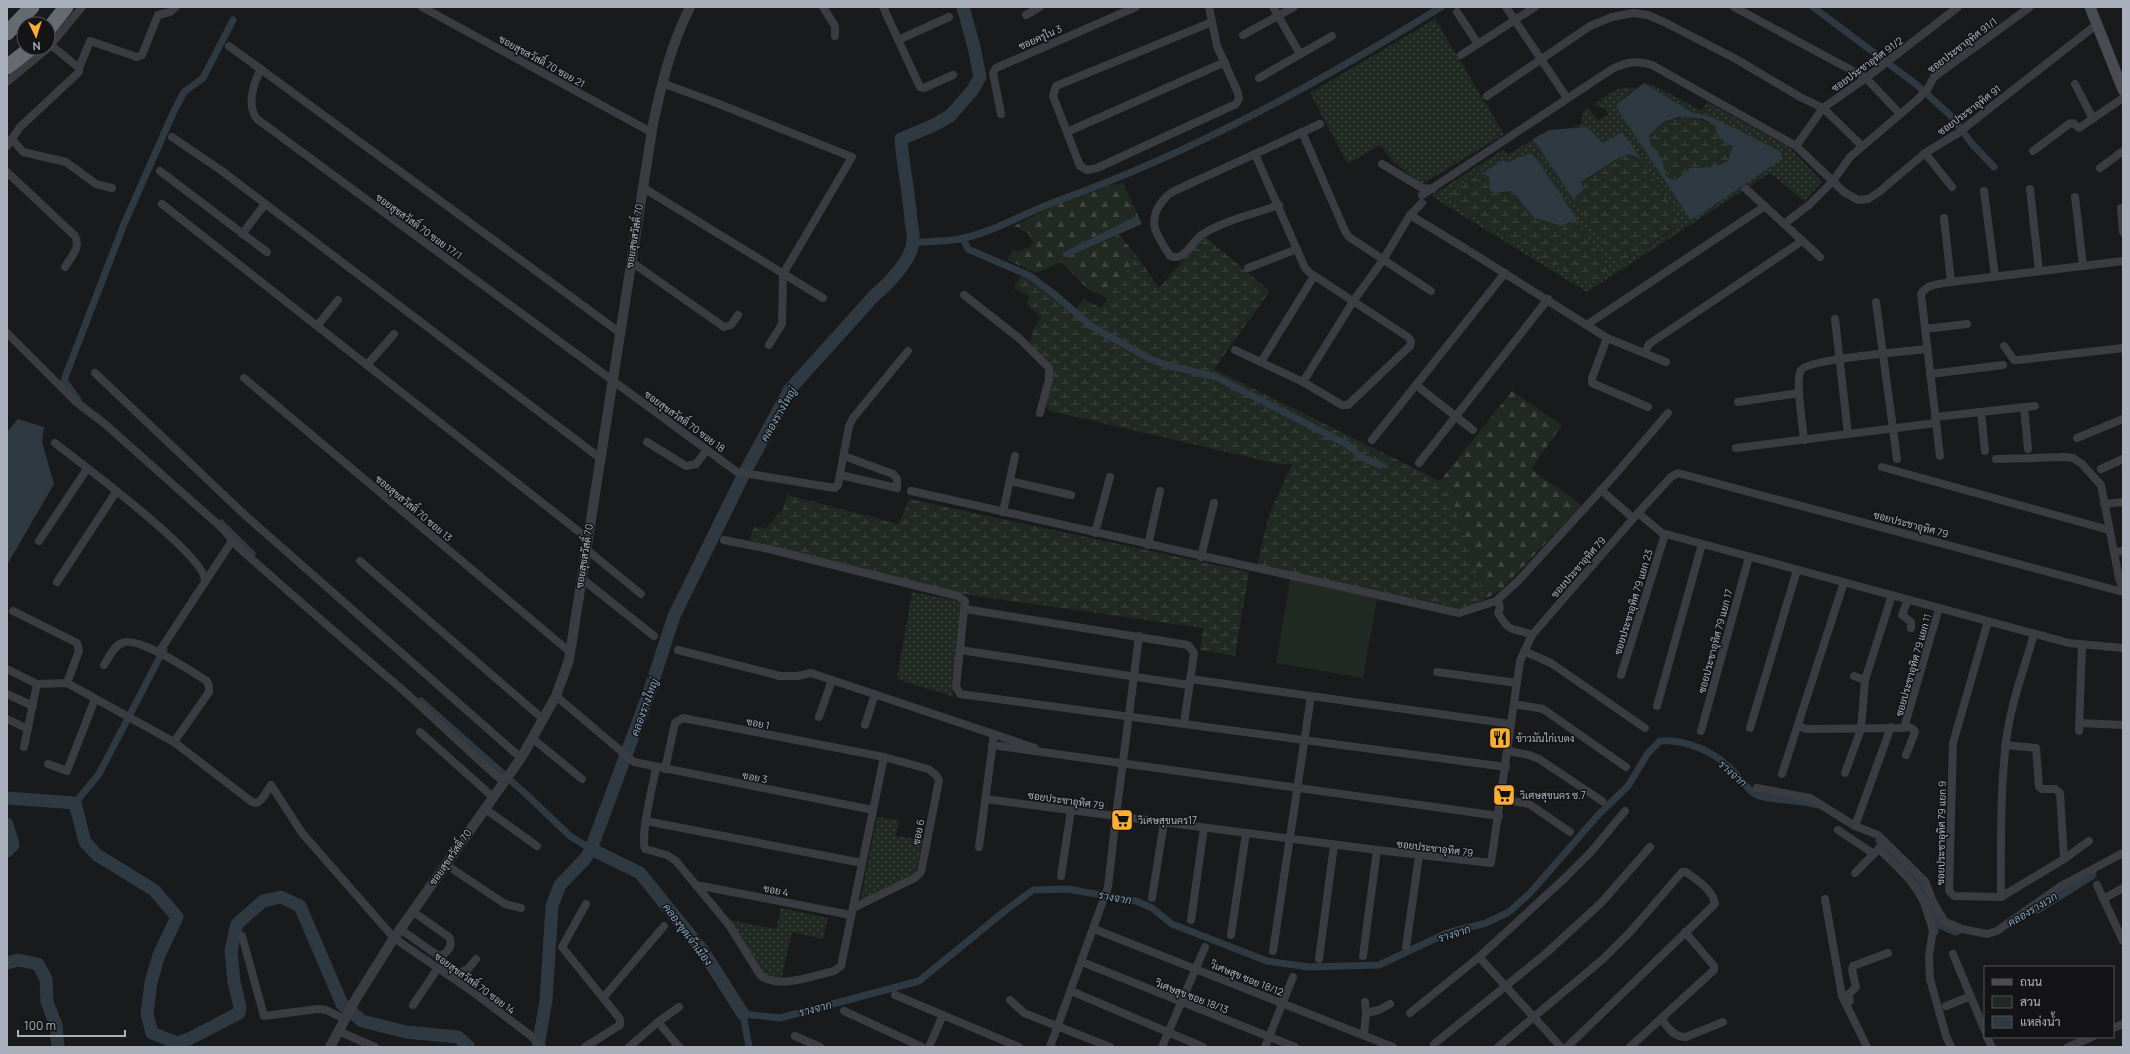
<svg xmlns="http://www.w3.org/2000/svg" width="2130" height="1054" viewBox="0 0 2130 1054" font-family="Manrope,Sarabun,sans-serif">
<defs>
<pattern id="green-dots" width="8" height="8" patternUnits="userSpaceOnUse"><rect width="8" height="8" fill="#212a22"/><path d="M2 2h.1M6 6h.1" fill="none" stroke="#3f4640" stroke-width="1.8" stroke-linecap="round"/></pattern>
<pattern id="forest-firs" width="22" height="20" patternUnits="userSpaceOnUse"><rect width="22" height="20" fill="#212a22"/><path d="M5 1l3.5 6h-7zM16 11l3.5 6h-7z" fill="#3f4640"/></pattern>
<pattern id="wetland-marsh" width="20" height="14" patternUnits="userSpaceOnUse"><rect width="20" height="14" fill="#212a22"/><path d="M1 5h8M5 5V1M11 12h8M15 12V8" fill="none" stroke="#3f4640"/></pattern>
</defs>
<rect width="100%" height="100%" fill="#191a1c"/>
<g fill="url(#green-dots)" fill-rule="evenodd">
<polygon points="1435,19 1504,134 1421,185 1393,161 1380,145 1348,164 1310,93"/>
<path d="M1644 83 1657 87 1702 111 1707 102 1790 148 1822 182 1804 201 1770 173 1587 292 1431 196 1503 150 1508 155 1533 139 1616 262H1622L1667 234 1680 224 1678 217 1622 132 1603 143 1587 127 1572 128 1582 123V114L1587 107 1598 120 1608 115 1606 109 1594 105C1607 94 1618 85 1636 88L1617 104 1616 107 1690 219 1712 117 1691 112ZM1535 157 1609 269 1591 282H1581L1457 207 1449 199 1454 189 1503 160 1508 162 1515 159Z"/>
<polygon points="912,592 958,601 963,606 952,687 954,697 897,679"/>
<polygon points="877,817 899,820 896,836 923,840 915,875 860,902"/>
<polygon points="781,908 828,918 823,939 792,932 781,980 768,979 748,952 729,920 776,929"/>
</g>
<g fill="url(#forest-firs)">
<polygon points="1123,183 1138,215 1062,253 1065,258 1119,235 1137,256 1108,298 1089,290 1061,262 1037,273 1007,260 1013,249 1016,252 1030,247 1033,242 1028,233 1014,226 1061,202 1077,198 1108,186"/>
<polygon points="1512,391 1562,425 1531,469 1582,505 1501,590 1485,599 1455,508 1440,481"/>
</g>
<g fill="url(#wetland-marsh)">
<path d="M1681 116C1711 120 1713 124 1733 146L1728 161 1716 167 1690 168 1675 181 1666 176 1662 159 1651 145 1648 135 1663 122Z"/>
<polygon points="1630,154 1641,159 1678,217 1680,224 1622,262 1616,262 1576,203 1575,197 1584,189 1581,183 1615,160"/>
<polygon points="1482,173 1489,177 1495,193 1512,191 1533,217 1561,226 1577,219 1609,270 1591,282 1581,282 1457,207 1449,199 1453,189"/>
<polygon points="1204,236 1270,291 1214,369 1440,481 1455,508 1485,599 1467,607 1457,608 1257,565 1269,515 1292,464 1278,464 1050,411 1046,406 1050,368 1030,343 1033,330 1041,317 1026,304 1030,297 1014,288 1023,272 1039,280 1075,310 1084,299 1101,308 1137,256 1159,288"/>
<polygon points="787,495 899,524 909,499 1249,572 1235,656 1200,650 1203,628 969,595 749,540 754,527 766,528 783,509"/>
</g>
<polygon fill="#212a22" points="1290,579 1377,599 1363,678 1276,663"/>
<g fill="#2e3941" fill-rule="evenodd">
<path d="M1644 83 1691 112 1712 117 1781 152 1782 159 1697 217 1690 219 1616 107 1617 104ZM1681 116 1703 119 1715 126C1716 137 1723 142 1733 146L1728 161 1716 167 1690 168 1675 181 1666 176 1662 159 1651 145 1649 135 1663 122Z"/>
<polygon points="1587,127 1603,143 1622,132 1641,159 1630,154 1615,160 1581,182 1584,189 1575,197 1576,203 1533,139 1549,130"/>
<polygon points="1530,153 1535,157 1577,219 1561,226 1533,217 1512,191 1495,193 1490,190 1489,177 1482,173 1503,160 1508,162"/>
<polygon points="1138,215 1142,224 1065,258 1062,253"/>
<polygon points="18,419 44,427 42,442 54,484 7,565 7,432"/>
</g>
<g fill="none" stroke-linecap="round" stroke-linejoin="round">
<g stroke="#2e3941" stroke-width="7">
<polyline points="1813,7 1917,85 1951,116 1973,145 1994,167"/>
<polyline points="963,238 968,249 1030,276 1054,294 1091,326 1150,359 1167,365 1216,377 1348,445 1361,457 1380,465"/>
<path d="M913 243C928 241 944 242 959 239 995 232 1026 212 1060 200 1196 151 1318 83 1441 7"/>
<polyline points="78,400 64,380 124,224 174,111 184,92 203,78 233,20"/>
<polyline points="221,523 252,554"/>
<polyline points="421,701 527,795 570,836 591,849"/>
<polyline points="75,803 99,774 164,649"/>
<polyline points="1879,841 1896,860 1917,877 1935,920 1935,932"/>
<path d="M749 1047 743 1014 780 1018 919 981 1006 910 1033 890 1067 889 1136 901 1152 908 1172 924 1267 961 1309 967 1379 965 1447 933 1486 923 1509 912 1530 893 1599 814 1628 786 1648 753 1660 741C1685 739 1713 751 1731 769 1739 777 1746 788 1755 794 1763 800 1802 800 1817 805"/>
</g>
<g stroke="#2e3941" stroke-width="13">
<polyline points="7,798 75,803 85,842 97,855 154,890 177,917 159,955 151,982 147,1014 152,1033 177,1043 189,1039 239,1013 240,1007 234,982 231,951 237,924 263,901 281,897 300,906 342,1004 362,1021 406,1032 458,1037 469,1047"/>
<polyline points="7,824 13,845 7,851"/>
<polyline points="591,849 640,873 703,951 743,1014"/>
<polyline points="2037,907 2090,874"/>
<polyline points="1935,920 1956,929"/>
<polyline points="7,963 18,960 38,964 46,979 47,1002 56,1025 58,1047"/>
<path d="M538 1047 546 1000 552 906 560 885 585 859 591 849 649 693 674 616 745 472 790 389 874 296C888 284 911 261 913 242 914 235 912 227 911 221 909 193 903 166 901 139L934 125 950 116 972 91 980 77 974 47 963 7"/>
</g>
<polyline stroke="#36383c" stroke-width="8" stroke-dasharray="8 4" stroke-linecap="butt" points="1419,206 1426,198"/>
<g stroke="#3a3c41" stroke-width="8">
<polyline points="422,7 651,132"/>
<polyline points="823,7 835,26 835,36"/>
<polyline points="883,7 920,87 924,88 953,75"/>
<polyline points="1209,7 1217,46 1238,93 1239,99 1236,104 1097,168 1087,170 1080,166 1053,96 1056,86 1212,22"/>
<polyline points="1273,7 1300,54"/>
<polyline points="1506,7 1567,98"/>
<polyline points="1734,7 1866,78 1900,114"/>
<polyline points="1457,12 1478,44"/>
<polyline points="1026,15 1040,7"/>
<polyline points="1243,35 1294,7"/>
<polyline points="898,40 949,17"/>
<polyline points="229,46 619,332"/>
<polyline points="48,48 82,7"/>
<polyline points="1461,55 1535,7"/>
<polyline points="79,68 90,41 137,57 142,55 158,15 170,12 176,7"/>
<path d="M261 69C254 82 246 105 257 119L737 472 835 488 838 485 849 426 853 418 908 351"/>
<polyline points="1259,78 1332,36"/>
<polyline points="7,82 48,48"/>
<polyline points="662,83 714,102 852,157 783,274 782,324 769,345"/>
<polyline points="2075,84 2093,119"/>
<polyline points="1487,96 1590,26 1612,17 1633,13 1648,15 1664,22 1736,59 1800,97 1823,108 1862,146"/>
<polyline points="1001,114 993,73 996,68 1136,7"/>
<polyline points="1067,132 1225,62"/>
<polyline points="1302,132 1345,231 1349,237 1431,291"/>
<polyline points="172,137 222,171 600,458"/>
<polyline points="12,139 23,152 66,162 96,184 112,188"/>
<polyline points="7,146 20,127 79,72 79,68 51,45"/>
<polyline points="1796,146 1823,108 1866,78 1958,7"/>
<polyline points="2033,151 2069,124 2073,123 2079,128 2123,98"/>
<polyline points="1925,153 1952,187"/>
<polyline points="1382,164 1422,188 1433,189"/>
<polyline points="2100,168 2123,151"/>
<polyline points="160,171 267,252"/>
<path d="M7 172 75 236C81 248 71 257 65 267"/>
<polyline points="642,187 823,298"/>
<polyline points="1746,189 1820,257"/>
<polyline points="2030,189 2039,271"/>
<polyline points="1984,191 1995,276"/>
<path d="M1422 195 1612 69C1627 62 1636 60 1652 65L1796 146 1844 192 1858 200 1868 199 1879 192 1925 153 1958 133 2096 25"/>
<polyline points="2075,197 2083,266"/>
<polyline points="162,204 587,538"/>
<path d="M1279 205C1254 214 1225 220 1203 234 1191 241 1186 262 1170 256 1160 239 1147 226 1159 206 1163 200 1166 196 1172 192L1320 124"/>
<polyline points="2121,208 2123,232"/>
<polyline points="1410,215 1466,249"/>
<polyline points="1944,218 1951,282"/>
<polyline points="1784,224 1810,204 1833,181 1850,157 1918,99 1928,88 1934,77 2030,7"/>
<polyline points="242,234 265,204"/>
<polyline points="1471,252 1607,338 1666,362"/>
<polyline points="630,261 724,327 731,325 738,315"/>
<polyline points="1248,268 1297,249"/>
<polyline points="964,295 1020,339 1049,368 1049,379 1040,413"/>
<polyline points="1876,302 1897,459"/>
<polyline points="1835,319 1848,434"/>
<polyline points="1588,324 1765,206"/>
<polyline points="317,326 338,300"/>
<polyline points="1925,329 1967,324"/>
<path d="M7 333 75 401 105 424 223 529 237 546C290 593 344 640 398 686 434 717 467 751 504 782"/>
<polyline points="1607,338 1592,378 1592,383 1648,407"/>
<polyline points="2004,346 2014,360 2018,360 2123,348"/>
<polyline points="1235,350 1303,382 1342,405 1348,405 1410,346 1411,341 1408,337 1310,273 1305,268 1255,154"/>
<polyline points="1645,353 1649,344 1802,241"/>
<polyline points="1261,362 1314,276"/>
<polyline points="367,365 394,334"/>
<polyline points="95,373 246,516 521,758"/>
<polyline points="1930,374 2003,365"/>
<polyline points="244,378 570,652"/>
<polyline points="1303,382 1354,300 1383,260 1410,215 1419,206"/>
<polyline points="1738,402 1799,393"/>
<polyline points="2024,407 2028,449"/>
<polyline points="1981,412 1985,451"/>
<polyline points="1935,417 2035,406"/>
<polyline points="1473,430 1416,385 1505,273"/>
<polyline points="2077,438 2123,419"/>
<polyline points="1372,440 1416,385"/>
<path d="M1804 440C1803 428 1795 378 1801 370 1808 359 1909 351 1927 349"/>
<polyline points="647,442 686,466 696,464 707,450"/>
<path d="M55 443C80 463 204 554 205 580"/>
<polyline points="1736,448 1936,423"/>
<path d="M1940 456 1921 294C1927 284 1940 284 1951 282L2123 261"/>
<polyline points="1996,459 2064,457 2073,458 2082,464 2101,485 2119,578 2123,591"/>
<polyline points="1419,463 1548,299"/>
<polyline points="1882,467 2109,530"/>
<polyline points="2101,469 2123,459"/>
<polyline points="840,475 897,488 897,479 893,474 844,456"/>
<polyline points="1010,481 1071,495"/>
<polyline points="1601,490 1633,518"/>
<polyline points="911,491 1459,613 1496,601 1519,580 1614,476 1668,413"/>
<polyline points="2104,504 2123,502"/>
<polyline points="1003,512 1015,456"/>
<polyline points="1638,513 1662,533 2069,643 2123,648"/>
<polyline points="1095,533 1110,477"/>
<polyline points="724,540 769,549 958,596 965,601 956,687 960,694 1506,767"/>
<polyline points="39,541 87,469"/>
<polyline points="1148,545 1160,491"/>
<polyline points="586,549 641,594"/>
<polyline points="2114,552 2123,551"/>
<polyline points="1201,557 1214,503"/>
<polyline points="360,561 543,719"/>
<polyline points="581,578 654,636"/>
<polyline points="57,582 116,492"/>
<path d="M1498 600 1500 608 1498 613C1512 636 1512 626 1532 635"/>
<polyline points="1908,600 1902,615 1911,622 1911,628"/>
<polyline points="965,609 1188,645 1194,653 1184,724"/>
<polyline points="13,611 77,643 79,651 67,683"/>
<polyline points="1988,621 1953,743 1949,891 1954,896 2001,897 2064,859 2089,841"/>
<polyline points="678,650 780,676 797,676 811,673 1035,748"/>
<polyline points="960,650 1189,685"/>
<polyline points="1524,651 1551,663 1645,728"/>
<polyline points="159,652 232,541"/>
<path d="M104 665C109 657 113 647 122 643 138 635 192 672 207 681L209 686V692L174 742"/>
<polyline points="7,669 37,684 67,683 174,742 252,802 257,803 262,799 271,785 302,833 394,938 473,992 530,1035 542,1047"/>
<polyline points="1437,672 1517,683"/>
<polyline points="1621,675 1665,534"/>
<polyline points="1854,676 1865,680"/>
<polyline points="1190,679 1511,724"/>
<polyline points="7,694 33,706"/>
<polyline points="556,696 634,762 873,810"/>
<polyline points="1514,704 1543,709 1626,767"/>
<polyline points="1657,706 1702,544"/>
<polyline points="819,717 832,680"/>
<polyline points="7,719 28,729"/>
<polyline points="2081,723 2123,725"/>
<polyline points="865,725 875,694"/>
<polyline points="1798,726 1806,729 1904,728 1939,608"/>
<polyline points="1906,726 1913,729 1915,732 1906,755"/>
<polyline points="1750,728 1797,570"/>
<polyline points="1701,731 1749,557"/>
<polyline points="2079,731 2082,645"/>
<polyline points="420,732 493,797"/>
<polyline points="532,738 582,779"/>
<polyline points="992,745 1499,816"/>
<polyline points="2005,745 2036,748 2039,787 2042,789 2055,789 2060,793 2064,859"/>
<polyline points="24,747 37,684"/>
<polyline points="1508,751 1529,755 1539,759 1602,801"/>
<polyline points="48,764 67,771 95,699"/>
<path d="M656 768C653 785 640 835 645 849L667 855 676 861 729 925 761 976C782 989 811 976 834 971L841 966 884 757"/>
<polyline points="665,769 675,723 683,718 884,757 928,769 936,775 939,780 921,872 915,878 853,908"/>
<polyline points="1845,773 1861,729 1865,680 1892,595"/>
<polyline points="1782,774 1844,582"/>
<polyline points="1757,788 1810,798 1855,826 1878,835 1925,881 1933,902 1945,922 1962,929 1987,934 1997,931 2061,886 2123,853"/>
<polyline points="985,799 1377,850 1491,863 1520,661 1532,635 1638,513 1671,477 1678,473 2123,592"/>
<polyline points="1501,799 1529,804 1570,832"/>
<polyline points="484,808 537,846"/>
<polyline points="646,821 862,863"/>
<polyline points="1855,826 1891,727"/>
<polyline points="1838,830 1874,854"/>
<polyline points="979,847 994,734"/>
<path d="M1879 849C1897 866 1915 882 1925 905"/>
<polyline points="445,864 505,904 521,908"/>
<polyline points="1855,873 1882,845"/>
<polyline points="1061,876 1071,810"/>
<polyline points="696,885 851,915"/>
<polyline points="2097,885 2123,941"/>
<path d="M2001 897C2001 846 2000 793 2006 742 2010 706 2024 669 2034 634"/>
<polyline points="1152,898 1164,822"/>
<polyline points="1825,899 1842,996 1867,1047"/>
<polyline points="2103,899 2123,888"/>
<polyline points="1933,902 1925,905 1933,930 1929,956 1930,979 1946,1036 1951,1047"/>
<polyline points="1191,920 1204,828"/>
<path d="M400 929 437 955C446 957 454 945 449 937L412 911"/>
<polyline points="1094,929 1393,1047"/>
<polyline points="1231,935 1246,833"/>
<polyline points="242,936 264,1016 318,1009 326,1010 345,1019"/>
<polyline points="1406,947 1419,856"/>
<polyline points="1273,951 1311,696"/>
<polyline points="1953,954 1985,1031"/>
<path d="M441 956C445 965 449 970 458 973L468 969 476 959"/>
<polyline points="1363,956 1377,850"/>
<polyline points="1479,957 1565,878 1591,852 1625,811"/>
<polyline points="1319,959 1334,845"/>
<polyline points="1082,962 1295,1047"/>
<polyline points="1071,991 1203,1047"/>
<polyline points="895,995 1019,1047"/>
<polyline points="603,998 664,926"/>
<polyline points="1010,1000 1024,1013 1110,1047"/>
<polyline points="1847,1004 1850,1001 1848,995 1856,987 1852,970 1853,966 1888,953"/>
<polyline points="413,1005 438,968"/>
<polyline points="1946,1006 1971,996"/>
<polyline points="844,1011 922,1047"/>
<polyline points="1366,1013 1379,1010 1390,1004"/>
<polyline points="1410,1013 1479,957 1561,1047"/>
<path d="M1661 1019C1669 1028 1673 1037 1686 1037L1723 1022"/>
<polyline points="658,1022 679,1047"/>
<polyline points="2113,1028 2123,1024"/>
<polyline points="338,1031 375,1047"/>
<polyline points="1364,1035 1366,1013 1365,1002"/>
<polyline points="795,1036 820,1047"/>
<polyline points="1987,1037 1992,1047"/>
<polyline points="1434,1044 1544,955 1601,903 1650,847"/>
<polyline points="585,1047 620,1025 620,1019 562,947 586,904"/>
<polyline points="629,1047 658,1022 679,1007"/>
<polyline points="929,1047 943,1015"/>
<polyline points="1050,1047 1108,887 1116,816 1139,636"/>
<polyline points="1162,1047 1205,947"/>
<polyline points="1265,1047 1293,977"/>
<path d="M1498 1047 1603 959 1631 931 1682 872H1686C1697 880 1713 890 1715 904L1567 1047"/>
<polyline points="1630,1047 1714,970 1714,966 1685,932"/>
<polyline points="2068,1047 2092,1037"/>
</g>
<path stroke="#3a3c41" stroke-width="10" d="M330 1047 357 997 394 938 521 758 556 696 569 660 653 124C662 82 671 45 690 7"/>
<polyline stroke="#484b51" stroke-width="11" points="2090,7 2123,90"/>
<g stroke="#666a72" stroke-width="15">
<polyline points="48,30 66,7"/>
<polyline points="7,33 32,7"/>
<polyline points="7,67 31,48"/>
</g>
</g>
<defs>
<g id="restaurant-square" transform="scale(1.15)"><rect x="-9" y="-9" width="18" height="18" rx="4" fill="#faaf33" stroke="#141417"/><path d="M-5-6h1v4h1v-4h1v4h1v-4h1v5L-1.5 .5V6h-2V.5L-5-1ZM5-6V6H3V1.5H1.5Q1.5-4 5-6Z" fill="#111"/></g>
<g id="supermarket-square" transform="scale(1.15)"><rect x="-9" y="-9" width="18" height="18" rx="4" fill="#faaf33" stroke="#141417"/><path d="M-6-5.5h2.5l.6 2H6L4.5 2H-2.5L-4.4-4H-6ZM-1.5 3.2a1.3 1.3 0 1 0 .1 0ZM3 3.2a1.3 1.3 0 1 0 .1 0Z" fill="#111"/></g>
</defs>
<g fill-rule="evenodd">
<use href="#restaurant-square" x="1500" y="738"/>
<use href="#supermarket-square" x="1504" y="795"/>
<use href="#supermarket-square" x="1122" y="820"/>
</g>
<g text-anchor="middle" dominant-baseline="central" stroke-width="3" stroke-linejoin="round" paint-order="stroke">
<g font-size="10" fill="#abb1bc" stroke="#141417">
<text transform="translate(1040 37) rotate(-24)">ซอยครุใน 3</text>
<text transform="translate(1962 45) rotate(-37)">ซอยประชาอุทิศ 91/1</text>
<text transform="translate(542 61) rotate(29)">ซอยสุขสวัสดิ์ 70 ซอย 21</text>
<text transform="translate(1867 64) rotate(-36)">ซอยประชาอุทิศ 91/2</text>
<text transform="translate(1969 110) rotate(-37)">ซอยประชาอุทิศ 91</text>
<text transform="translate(419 226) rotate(36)">ซอยสุขสวัสดิ์ 70 ซอย 17/1</text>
<text transform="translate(634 236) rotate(-81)">ซอยสุขสวัสดิ์ 70</text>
<text transform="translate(685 421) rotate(36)">ซอยสุขสวัสดิ์ 70 ซอย 18</text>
<text transform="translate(414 508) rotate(40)">ซอยสุขสวัสดิ์ 70 ซอย 13</text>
<text transform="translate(1911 524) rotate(15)">ซอยประชาอุทิศ 79</text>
<text transform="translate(584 556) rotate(-81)">ซอยสุขสวัสดิ์ 70</text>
<text transform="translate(1578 567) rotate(-49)">ซอยประชาอุทิศ 79</text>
<text transform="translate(1633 602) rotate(-73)">ซอยประชาอุทิศ 79 แยก 23</text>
<text transform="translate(1715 641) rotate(-75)">ซอยประชาอุทิศ 79 แยก 17</text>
<text transform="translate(1913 665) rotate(-74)">ซอยประชาอุทิศ 79 แยก 11</text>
<text transform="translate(758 723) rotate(11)">ซอย 1</text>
<text transform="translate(755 777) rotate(11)">ซอย 3</text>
<text transform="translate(1066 800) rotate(8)">ซอยประชาอุทิศ 79</text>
<text transform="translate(918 832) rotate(-79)">ซอย 6</text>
<text transform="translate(1941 833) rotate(-89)">ซอยประชาอุทิศ 79 แยก 9</text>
<text transform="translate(1435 848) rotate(7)">ซอยประชาอุทิศ 79</text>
<text transform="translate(450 857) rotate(-55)">ซอยสุขสวัสดิ์ 70</text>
<text transform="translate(776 890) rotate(11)">ซอย 4</text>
<text transform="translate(1247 978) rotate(22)">วิเศษสุข ซอย 18/12</text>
<text transform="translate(475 983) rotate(36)">ซอยสุขสวัสดิ์ 70 ซอย 14</text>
<text transform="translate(1192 996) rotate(21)">วิเศษสุข ซอย 18/13</text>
</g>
<g font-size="10" fill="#abb1bc" stroke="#141417" text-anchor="start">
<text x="1516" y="738">ข้าวมันไก่เบตง</text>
<text x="1520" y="795">วิเศษสุขนคร ซ.7</text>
<text x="1138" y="820">วิเศษสุขนคร17</text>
</g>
<g font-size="11" font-style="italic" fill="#82a1b8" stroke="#141417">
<text transform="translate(778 414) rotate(-60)">คลองรางใหญ่</text>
<text transform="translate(644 707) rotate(-70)">คลองรางใหญ่</text>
<text transform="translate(1733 773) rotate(42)">รางจาก</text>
<text transform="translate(1115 897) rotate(10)">รางจาก</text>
<text transform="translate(2032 909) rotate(-31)">คลองรางเวก</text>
<text transform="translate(1454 933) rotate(-18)">รางจาก</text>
<text transform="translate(688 934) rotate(53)">คลองขุดเจ้าเมือง</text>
<text transform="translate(815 1008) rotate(-15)">รางจาก</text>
</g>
</g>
<rect width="2130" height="1054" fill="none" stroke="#abb1bc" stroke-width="16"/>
<rect x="1984" y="966" width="130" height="72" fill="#141417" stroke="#505359"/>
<rect x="1992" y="979" width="20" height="6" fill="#484b51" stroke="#505359"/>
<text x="2020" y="986" font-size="12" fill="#abb1bc">ถนน</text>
<rect x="1992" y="996" width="20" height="12" fill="#212a22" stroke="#505359"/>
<text x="2020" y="1006" font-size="12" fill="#abb1bc">สวน</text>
<rect x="1992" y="1016" width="20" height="12" fill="#2e3941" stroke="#505359"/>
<text x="2020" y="1026" font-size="12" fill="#abb1bc">แหล่งน้ำ</text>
<g transform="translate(36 36) rotate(176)"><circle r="19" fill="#141417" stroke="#505359"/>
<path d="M0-3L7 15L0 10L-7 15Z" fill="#faaf33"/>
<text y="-6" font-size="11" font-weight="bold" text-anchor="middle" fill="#abb1bc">N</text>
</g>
<path d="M18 1030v6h107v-6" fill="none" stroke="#abb1bc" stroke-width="2"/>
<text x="24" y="1030" font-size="12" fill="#abb1bc" stroke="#141417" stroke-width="3" paint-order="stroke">100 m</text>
</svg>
